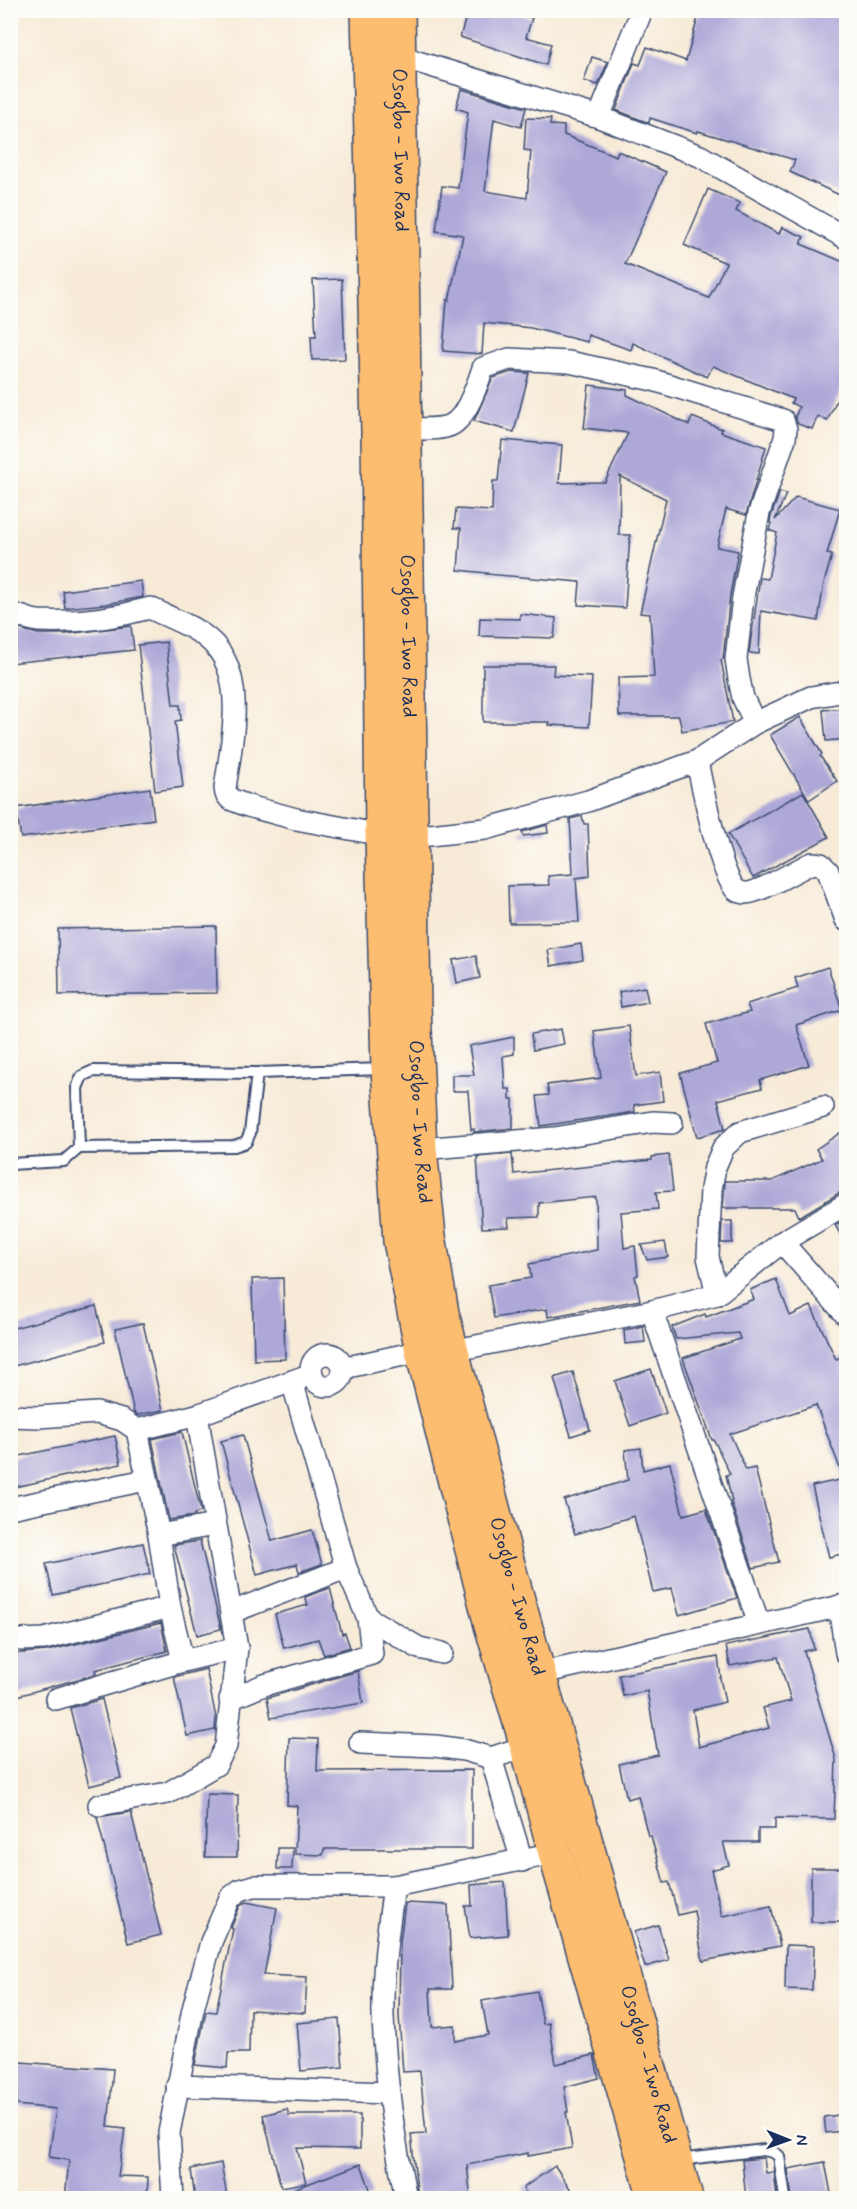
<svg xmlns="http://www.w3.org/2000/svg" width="857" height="2209" viewBox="0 0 857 2209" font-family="Mynerve,sans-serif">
<rect width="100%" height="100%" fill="#fdfcf7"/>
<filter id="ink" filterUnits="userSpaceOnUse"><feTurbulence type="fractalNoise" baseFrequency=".0167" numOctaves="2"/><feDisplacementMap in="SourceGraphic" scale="12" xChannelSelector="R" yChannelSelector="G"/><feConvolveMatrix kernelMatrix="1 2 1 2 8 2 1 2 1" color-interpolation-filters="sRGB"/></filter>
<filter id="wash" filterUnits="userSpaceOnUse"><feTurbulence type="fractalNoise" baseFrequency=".008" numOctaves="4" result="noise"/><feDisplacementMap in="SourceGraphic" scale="24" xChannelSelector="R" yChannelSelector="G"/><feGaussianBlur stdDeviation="1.35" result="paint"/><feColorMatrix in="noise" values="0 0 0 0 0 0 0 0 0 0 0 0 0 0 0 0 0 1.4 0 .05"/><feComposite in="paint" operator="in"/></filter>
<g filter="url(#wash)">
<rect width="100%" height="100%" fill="#f7ebd8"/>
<g id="blocks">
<g fill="#aea8d8">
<polygon points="468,10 508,10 532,18 526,37 551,44 546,65 460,37"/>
<polygon points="700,10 846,10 846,198 790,172 795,160 698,131 697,133 650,118 649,123 616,110 634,63 640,65 647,47 686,61"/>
<polygon points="592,57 608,62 598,85 584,81"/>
<polygon points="461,89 526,108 521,127 494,119 485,191 527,198 531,151 524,150 526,118 551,119 550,125 564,126 564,135 616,156 618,151 666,172 625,264 709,298 726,263 684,245 708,189 740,203 736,211 779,234 782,227 804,237 801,244 846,263 846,380 827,421 818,416 812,429 798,424 795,417 799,407 791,403 793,399 713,366 707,377 633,343 631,350 588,335 587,342 531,328 484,323 482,354 443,351 447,300 449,301 463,235 436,231 442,186 458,188 468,112 456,108"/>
<polygon points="342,279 345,359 312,360 311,336 316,336 313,280"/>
<polygon points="511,372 529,373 514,432 474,421 493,378"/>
<polygon points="589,385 627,390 627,395 689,425 692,417 722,429 721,432 766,447 746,515 726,509 717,547 738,551 730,595 723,659 721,660 733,722 682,731 679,716 619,716 618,678 654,677 650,614 640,613 666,499 620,476 619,535 630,535 625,608 578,605 580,582 486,574 487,573 458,570 461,528 454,528 456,509 492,511 493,481 498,481 502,440 562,445 559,483 605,482 628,433 584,428"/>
<polygon points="780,492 786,494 775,520 796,497 840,509 827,554 832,555 824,583 818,621 761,611 759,654 749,653 760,578 768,579 777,533 769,530 772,524 770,523 771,516"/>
<polygon points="141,581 143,597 106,604 65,608 63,591"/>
<polygon points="520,614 556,618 554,638 479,636 480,618 520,619"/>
<polygon points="131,626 134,650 10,663 10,630 20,629 38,634 66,634"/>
<polygon points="166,642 173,705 180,705 181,720 175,721 183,787 155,791 138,645"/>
<polygon points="483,665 554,665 553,675 592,677 589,727 549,725 550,722 483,722"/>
<polygon points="846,708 846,739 826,741 823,710"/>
<polygon points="800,717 822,754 820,756 837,781 809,800 770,735"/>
<polygon points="150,788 154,819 21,838 16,808"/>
<polygon points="803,792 829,837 753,878 728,834"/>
<polygon points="582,816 584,824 588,824 590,876 576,878 579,922 509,923 508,886 549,885 548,876 573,874 570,819"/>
<polygon points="547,825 548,833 523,836 522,832"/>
<polygon points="216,926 217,993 59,995 58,929"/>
<polygon points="581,944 583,960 551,966 548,950"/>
<polygon points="476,956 480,978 457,983 453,960"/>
<polygon points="828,967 842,1010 796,1025 809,1065 760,1080 762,1088 718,1100 725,1129 697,1137 680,1073 717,1063 706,1024 750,1012 747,1004 798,988 795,978"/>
<polygon points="645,987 648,1002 621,1007 619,992"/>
<polygon points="629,1026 636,1076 660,1072 663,1101 634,1105 635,1112 541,1126 537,1096 549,1095 547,1085 601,1078 594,1031"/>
<polygon points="561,1029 564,1044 533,1050 531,1034"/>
<polygon points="514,1037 514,1054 503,1056 505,1089 510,1089 510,1099 513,1099 513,1128 474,1132 474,1129 471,1130 468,1091 452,1091 452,1075 474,1075 469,1046"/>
<polygon points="846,1129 846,1191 839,1193 799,1217 795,1208 723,1208 725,1181 772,1181 822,1159 816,1149"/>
<polygon points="512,1154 514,1174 652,1160 652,1157 669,1155 673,1191 656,1192 658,1209 621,1212 624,1248 635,1246 638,1275 635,1276 640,1300 548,1317 547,1309 494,1318 488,1285 531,1278 529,1264 597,1250 596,1197 539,1203 539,1217 508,1218 509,1227 482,1228 477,1157"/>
<polygon points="846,1219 846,1244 835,1225"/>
<polygon points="722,1221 732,1221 732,1243 721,1243"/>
<polygon points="665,1242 668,1257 647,1260 641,1245"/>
<polygon points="283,1278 285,1359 254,1360 252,1279"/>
<polygon points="776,1279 790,1316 811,1306 836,1359 843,1357 846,1365 846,1553 829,1557 812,1486 844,1479 816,1405 730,1434 746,1470 755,1468 779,1562 753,1568 731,1502 732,1501 726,1475 730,1474 714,1440 712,1440 683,1358 740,1339 738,1333 676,1339 672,1327 705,1314 706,1317 754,1299 750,1290"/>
<polygon points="96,1306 105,1342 10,1367 10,1329"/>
<polygon points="143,1323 163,1410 138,1415 134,1413 115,1329"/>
<polygon points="643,1326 645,1342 625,1344 624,1330"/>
<polygon points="651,1369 666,1413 630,1426 615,1381"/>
<polygon points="573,1372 590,1430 571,1436 554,1378"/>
<polygon points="182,1432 201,1512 194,1514 194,1516 169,1520 152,1439"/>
<polygon points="243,1435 272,1541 312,1530 322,1564 299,1572 297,1564 257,1575 221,1441"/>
<polygon points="115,1436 121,1464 10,1488 10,1458"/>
<polygon points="641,1448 643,1470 670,1463 683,1515 706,1509 737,1598 679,1615 672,1588 653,1592 634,1516 575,1534 564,1500 628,1480 625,1450"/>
<polygon points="200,1541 221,1629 197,1635 174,1545"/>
<polygon points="143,1543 150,1574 53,1595 46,1564"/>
<polygon points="330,1588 342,1634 345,1633 350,1647 324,1655 318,1639 284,1648 275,1614 308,1605 305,1597"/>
<polygon points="161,1623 167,1651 95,1670 96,1674 10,1698 10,1654 47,1651"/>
<polygon points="810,1629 814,1649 804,1651 836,1759 834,1819 775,1818 775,1829 758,1829 758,1842 723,1842 729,1865 711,1870 722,1916 771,1906 780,1946 703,1961 694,1911 678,1915 669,1882 664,1883 651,1836 648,1836 638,1796 627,1799 619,1764 658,1755 647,1691 623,1696 619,1675 718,1657 721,1678 720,1678 725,1702 693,1710 699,1747 769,1728 763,1708 791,1701 778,1657 730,1666 726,1646"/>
<polygon points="206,1669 216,1718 215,1730 187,1736 174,1677"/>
<polygon points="358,1671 363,1703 271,1718 267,1698"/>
<polygon points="102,1699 121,1778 89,1786 70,1708"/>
<polygon points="289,1738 318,1739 317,1771 472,1770 472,1849 324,1849 323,1855 295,1854 297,1806 287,1805"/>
<polygon points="207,1794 238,1795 237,1857 205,1857"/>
<polygon points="131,1812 161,1935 128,1943 97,1817"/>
<polygon points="278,1848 293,1848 292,1869 277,1869"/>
<rect x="811" y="1868" width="30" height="54"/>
<polygon points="505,1882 508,1935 470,1938 465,1906 472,1906 471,1885"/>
<polygon points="246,1902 277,1908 264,1975 307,1977 305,2013 250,2010 249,2053 228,2053 227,2068 195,2065 206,2011 216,2012 233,1929 231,1928 240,1906"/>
<polygon points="405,1903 448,1905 452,1989 430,1989 432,2027 455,2025 455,2041 488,2035 482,2001 537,1991 543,2024 549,2023 556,2064 594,2055 599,2078 564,2087 568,2112 566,2112 572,2148 528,2156 528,2153 467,2165 471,2199 418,2199 411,2134 426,2133 420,2071 403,2072 399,2016 400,1943"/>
<polygon points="658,1925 669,1960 645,1967 634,1932"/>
<polygon points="786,1945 814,1946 812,1990 785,1989"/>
<polygon points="339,2019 343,2067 301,2071 297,2023"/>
<polygon points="20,2062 113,2069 108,2127 125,2129 118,2176 148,2177 147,2199 65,2199 69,2160 49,2157 56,2109 16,2105"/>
<polygon points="287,2109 289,2115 360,2115 360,2149 297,2148 306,2183 281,2187 263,2115"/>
<polygon points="839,2115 842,2131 826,2133 824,2117"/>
<polygon points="764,2158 766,2173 774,2172 777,2199 746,2199 742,2160"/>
<polygon points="825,2162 832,2199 792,2199 788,2169"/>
<polygon points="221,2163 227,2196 195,2199 191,2169"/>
<polygon points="361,2164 372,2195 362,2199 273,2199 272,2197"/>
<polygon points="555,2166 571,2190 558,2199 530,2199 523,2188"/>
</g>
</g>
</g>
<g filter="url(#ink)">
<use href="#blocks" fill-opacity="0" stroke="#3c4b70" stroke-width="1.5"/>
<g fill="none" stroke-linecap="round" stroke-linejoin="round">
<g stroke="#3c4b70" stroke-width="14">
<g id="service">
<polyline points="257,1073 250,1133 246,1142 234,1146 79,1148 77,1088 82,1076 93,1071 257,1073 384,1069"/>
<polyline points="10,1164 64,1161 79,1148"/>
<polyline points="678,2160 764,2150 773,2152 779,2156 785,2198"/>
</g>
</g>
<g stroke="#3c4b70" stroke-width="24">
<g id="minor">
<polyline points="398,56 599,117 700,156 846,238"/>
<polyline points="599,117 642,10"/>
<path d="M404 429C418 428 438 431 451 425 466 418 478 383 483 368L509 359 569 362 653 380 783 420 786 429 785 438 759 513 743 597 736 659 739 679 743 698 755 723"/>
<path d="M10 613C19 615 29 620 38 621 74 623 114 618 150 608 172 619 201 628 217 648 246 683 231 747 225 788L226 794 230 799 248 806 296 819 382 835"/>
<path d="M697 761C702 786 720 874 736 890 737 891 743 893 745 893 758 894 798 869 812 863L821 864 828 871 846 920"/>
<polyline points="411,837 485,829 588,801 697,761 755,723 811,697 846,691"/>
<polyline points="420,1149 554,1138 653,1122 672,1123"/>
<polyline points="782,1242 846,1315"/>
<polyline points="717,1294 708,1257 711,1189 715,1167 723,1148 740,1132 823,1107"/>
<polyline points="652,1311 759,1624"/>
<polyline points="451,1351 652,1311 717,1294 782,1242 846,1204"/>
<circle cx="327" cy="1370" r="16"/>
<polyline points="343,1368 422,1351"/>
<polyline points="10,1416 38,1417 97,1413 122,1420 137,1430 159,1535 170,1607 183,1661"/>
<polyline points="137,1430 197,1415 312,1374"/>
<polyline points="10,1508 146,1480"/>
<polyline points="159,1535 215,1525"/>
<polyline points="839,1606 846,1653"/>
<polyline points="232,1612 346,1568"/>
<polyline points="368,1618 419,1648 442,1653"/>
<polyline points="21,1640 44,1639 170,1607"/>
<polyline points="528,1676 846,1605"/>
<polyline points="56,1699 183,1661 237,1648"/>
<polyline points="230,1699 264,1685 372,1654 368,1618 346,1568 292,1381"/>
<polyline points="360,1743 435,1746 464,1750 491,1758 527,1746"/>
<polyline points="491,1758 522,1861"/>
<polyline points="99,1805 168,1793 216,1765 226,1746 237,1648 197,1415"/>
<path d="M394 1886C388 1929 382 1972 383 2015 385 2076 394 2139 406 2198"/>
<polyline points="177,2086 389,2093"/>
<polyline points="173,2198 169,2133 193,2009 211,1942 230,1898 240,1890 254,1886 394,1886 555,1853"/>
</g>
</g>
<g stroke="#3c4b70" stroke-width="36">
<g id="primary">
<polyline points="368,10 378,431 382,835 388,1069 400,1241 422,1351 491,1625 527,1746 555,1853 655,2198"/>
<path id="s1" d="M398 10 414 1006 420 1149 429 1236 442 1313 504 1550 686 2198"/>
</g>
</g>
<use href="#service" stroke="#fff" stroke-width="10"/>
<use href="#minor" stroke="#fff" stroke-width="21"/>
<use href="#primary" stroke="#fcbd6f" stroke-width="33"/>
</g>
</g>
<g text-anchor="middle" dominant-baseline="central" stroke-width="5" stroke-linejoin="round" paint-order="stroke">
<g font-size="21" fill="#1b2f5e" stroke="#fdfcf7">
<text stroke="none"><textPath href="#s1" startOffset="140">Osogbo - Iwo Road</textPath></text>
<text stroke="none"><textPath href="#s1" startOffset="626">Osogbo - Iwo Road</textPath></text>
<text stroke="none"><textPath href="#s1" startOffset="1112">Osogbo - Iwo Road</textPath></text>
<text stroke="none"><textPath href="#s1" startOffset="1598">Osogbo - Iwo Road</textPath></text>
<text stroke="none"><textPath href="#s1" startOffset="2084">Osogbo - Iwo Road</textPath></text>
</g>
</g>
<rect width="857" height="2209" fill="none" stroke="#fdfcf7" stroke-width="36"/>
<g transform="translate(788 2140) rotate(91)" stroke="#fdfcf7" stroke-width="4.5" paint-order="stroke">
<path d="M0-4.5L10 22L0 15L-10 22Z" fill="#1b2f5e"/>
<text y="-9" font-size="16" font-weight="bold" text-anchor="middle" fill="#1b2f5e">N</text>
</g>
</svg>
